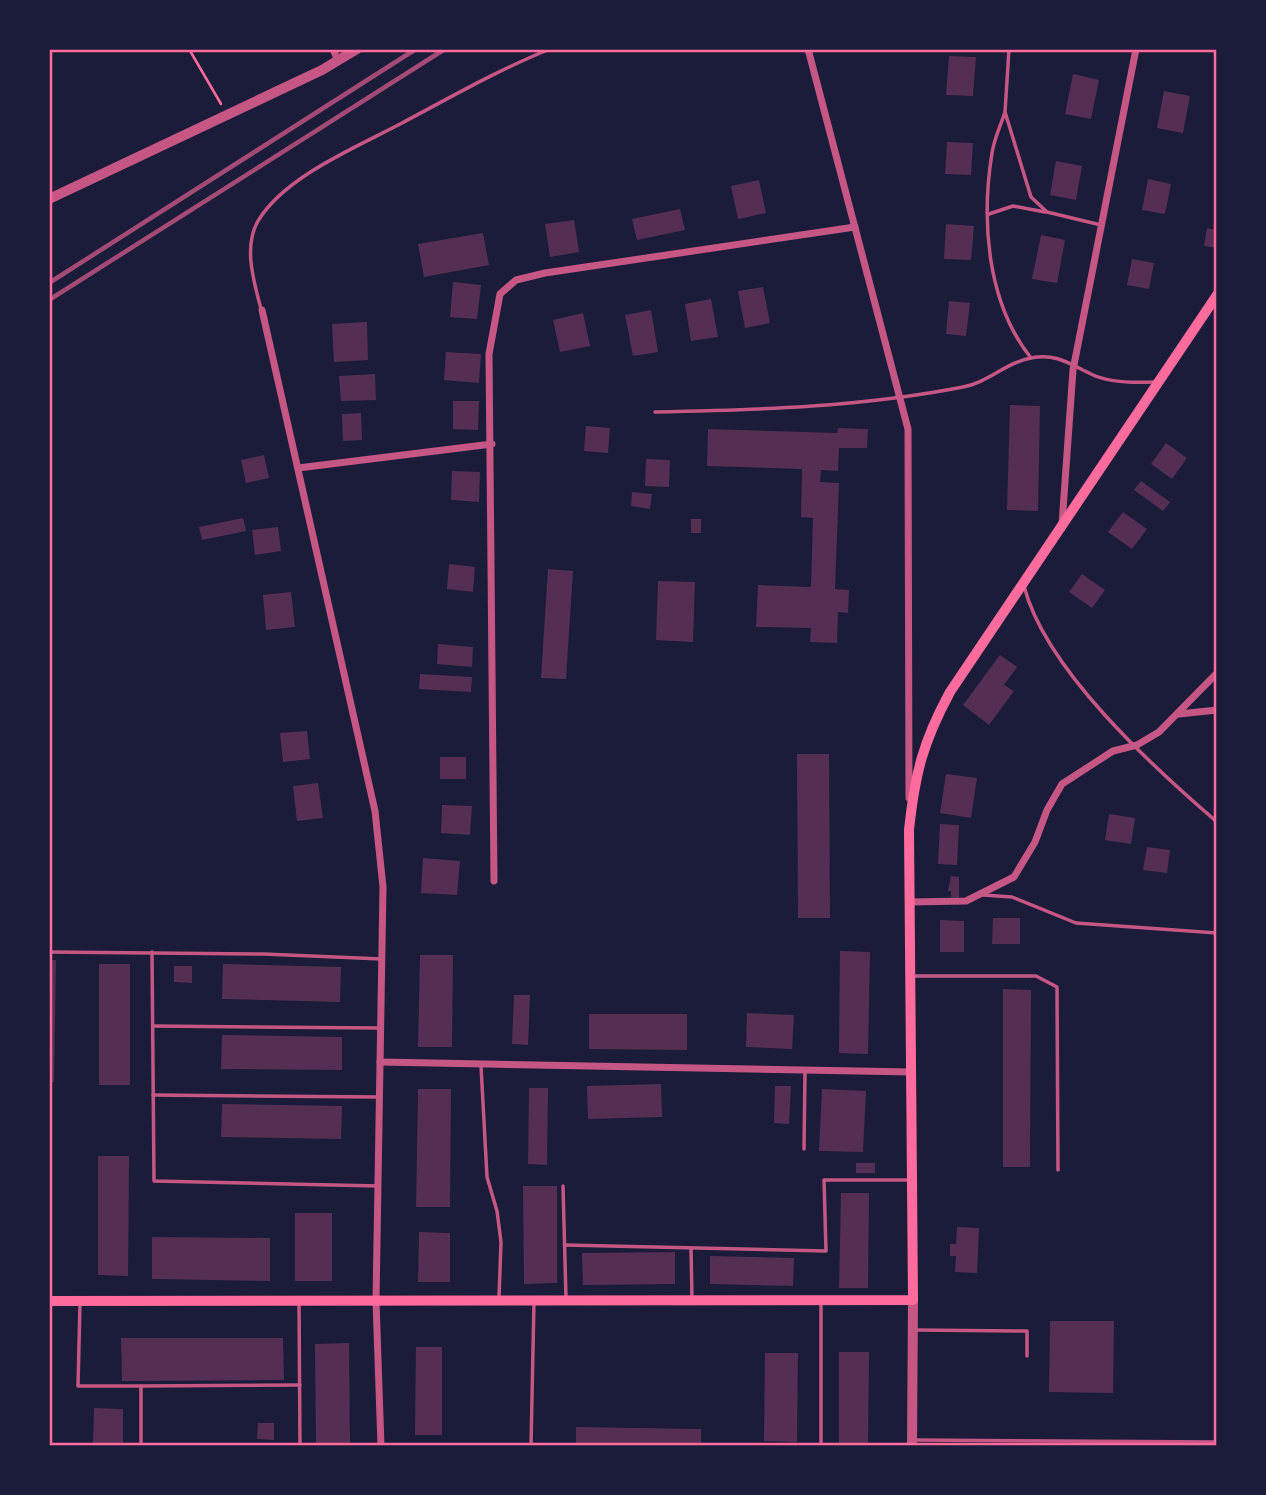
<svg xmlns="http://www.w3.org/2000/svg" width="1266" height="1495" viewBox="0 0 1266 1495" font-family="Barlow,sans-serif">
<rect width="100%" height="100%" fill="#1b1b3a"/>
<g fill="#542f53">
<polygon points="949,56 976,57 973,96 946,95"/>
<polygon points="1073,74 1099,80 1091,119 1065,114"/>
<polygon points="1164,91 1190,96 1183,133 1157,128"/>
<polygon points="947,142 973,143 971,175 945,174"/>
<polygon points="1056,161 1082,166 1076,200 1050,195"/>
<polygon points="1148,179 1171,184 1165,214 1142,210"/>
<polygon points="759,180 766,213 738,219 731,186"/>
<polygon points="680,209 685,230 637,240 632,219"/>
<polygon points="574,220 579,252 550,257 545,224"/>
<polygon points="946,224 974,226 971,260 944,259"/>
<polygon points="1207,228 1217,230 1217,248 1204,246"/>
<polygon points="483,233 489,265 424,277 418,244"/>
<polygon points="1041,235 1065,240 1057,283 1032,279"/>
<polygon points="1132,259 1154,263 1149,289 1127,285"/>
<polygon points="453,282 481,285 477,319 450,317"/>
<polygon points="763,287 770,323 745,328 738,291"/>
<polygon points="711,299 718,337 691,341 685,304"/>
<polygon points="949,301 970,303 966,336 946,334"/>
<polygon points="651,310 658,352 633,356 625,315"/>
<polygon points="583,313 590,346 560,352 553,320"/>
<polygon points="367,322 368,360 334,362 332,324"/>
<polygon points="446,352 481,354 479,383 444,380"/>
<polygon points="375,374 376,400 341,401 339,376"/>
<polygon points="453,401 479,401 478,430 453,429"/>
<polygon points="1010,405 1040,406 1038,511 1007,510"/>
<polygon points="361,413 362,440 343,441 342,414"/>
<polygon points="586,426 610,428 608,453 584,451"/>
<polygon points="838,428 868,429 867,448 839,448 838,471 821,470 820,482 839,483 835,589 849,590 848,613 838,612 837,643 810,642 811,628 756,627 758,585 811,587 813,518 801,517 802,469 707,466 708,429 837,433"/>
<polygon points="1166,443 1187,458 1172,479 1151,464"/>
<polygon points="264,455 269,478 246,483 241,460"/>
<polygon points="646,459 670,460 669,487 645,486"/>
<polygon points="452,471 480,472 479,502 451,500"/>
<polygon points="1141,481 1170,502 1163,511 1134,490"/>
<polygon points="632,492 652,494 650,509 631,506"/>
<polygon points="1123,512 1147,529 1132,549 1108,532"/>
<polygon points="243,518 246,531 202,540 199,527"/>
<rect x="691" y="519" width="10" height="14"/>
<polygon points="278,527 281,551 255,555 252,530"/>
<polygon points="449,564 475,567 473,592 447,589"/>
<polygon points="548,569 573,571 566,679 541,678"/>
<polygon points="1082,574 1105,590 1092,608 1069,592"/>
<polygon points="658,581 695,582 693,642 656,640"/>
<polygon points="291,592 295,627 266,630 263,595"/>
<polygon points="438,644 473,647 472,667 437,664"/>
<polygon points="1000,655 1017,667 1004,685 1014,691 989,725 963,705"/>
<polygon points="420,674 472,677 471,692 419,689"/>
<polygon points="307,731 310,759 283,762 280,733"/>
<polygon points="797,754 829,754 830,918 798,918"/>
<rect x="440" y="757" width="26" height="22"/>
<polygon points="946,774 977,778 971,818 940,813"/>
<polygon points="318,783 323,818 297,821 293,786"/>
<polygon points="442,805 472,806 470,835 441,833"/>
<polygon points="1109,814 1135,818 1131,844 1105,840"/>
<polygon points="940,824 959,825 957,865 938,864"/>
<polygon points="1147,847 1170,850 1167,873 1143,870"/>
<polygon points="423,858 460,861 457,895 421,893"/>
<polygon points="951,876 959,877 959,898 951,897 951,891 948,891"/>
<polygon points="993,918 1020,918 1020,944 992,944"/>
<polygon points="940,920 964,921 964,952 940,952"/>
<polygon points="840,951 870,952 868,1054 839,1053"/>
<polygon points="420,955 453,955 452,1047 418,1047"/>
<polygon points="49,960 56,960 54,1082 49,1082"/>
<rect x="99" y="964" width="31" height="121"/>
<polygon points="223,964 341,967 340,1002 222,999"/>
<polygon points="174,966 192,966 192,983 174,982"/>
<polygon points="1003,989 1031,990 1030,1167 1003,1167"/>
<polygon points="514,995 530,995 528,1045 512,1044"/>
<polygon points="747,1013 794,1015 792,1049 746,1047"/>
<polygon points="589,1014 687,1014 687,1050 589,1049"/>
<polygon points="222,1035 342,1037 342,1070 221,1069"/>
<polygon points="661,1084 662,1117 588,1119 587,1086"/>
<polygon points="775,1086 791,1086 789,1124 774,1123"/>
<polygon points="529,1088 548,1088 547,1165 528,1164"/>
<polygon points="418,1089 451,1089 450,1207 416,1207"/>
<polygon points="822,1089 866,1091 863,1152 819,1151"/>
<polygon points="222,1104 342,1106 341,1139 221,1137"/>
<polygon points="98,1156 129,1156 128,1276 98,1275"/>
<rect x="856" y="1163" width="19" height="10"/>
<polygon points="523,1186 557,1186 557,1283 524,1284"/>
<polygon points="841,1193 869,1193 868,1288 839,1288"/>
<rect x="295" y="1213" width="37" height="68"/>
<polygon points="957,1227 979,1228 977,1273 955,1272 956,1256 950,1256 950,1244 956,1244"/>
<polygon points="419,1232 450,1233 450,1282 418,1282"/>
<polygon points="152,1237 270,1238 270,1281 152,1279"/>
<polygon points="675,1252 675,1284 583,1285 582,1253"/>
<polygon points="710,1256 794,1258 793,1286 710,1284"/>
<polygon points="1050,1321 1114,1321 1113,1393 1049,1392"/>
<polygon points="121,1338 283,1338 284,1380 122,1381"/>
<polygon points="349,1343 350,1446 316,1446 315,1344"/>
<polygon points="416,1347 442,1347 442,1435 415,1435"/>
<polygon points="839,1352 869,1352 868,1446 839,1446"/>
<polygon points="765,1353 798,1353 797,1442 764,1441"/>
<polygon points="94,1408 123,1409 123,1446 93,1446"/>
<polygon points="258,1423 274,1423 274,1440 257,1439"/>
<polygon points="576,1427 701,1429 701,1446 595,1446 595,1443 576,1443"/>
</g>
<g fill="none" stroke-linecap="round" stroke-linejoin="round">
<polyline stroke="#ff6b9d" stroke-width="2.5" points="189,49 221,104"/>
<g stroke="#c65784" stroke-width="3.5">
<polyline points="1009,49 1005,112 1031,197 1047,212 1101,225"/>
<path d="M1005 112C1001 125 994 139 992 153 981 221 987 303 1031 358"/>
<polyline points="989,214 1013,206 1045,212"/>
<path d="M261 309C254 282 243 247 258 221 285 176 357 147 402 123 451 97 498 70 550 49"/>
<path d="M655 412C757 410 861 407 963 387 987 383 1007 362 1031 358 1056 353 1070 364 1091 374 1109 383 1134 383 1154 382"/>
<path d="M1024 586C1045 669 1153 767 1217 822"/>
<polyline points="983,895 1012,897 1076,923 1217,933"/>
<polyline points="49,952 264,954 382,959"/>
<polyline points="152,952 154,1181 378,1186"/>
<polyline points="913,976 1036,976 1057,987 1058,1170"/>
<polyline points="153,1026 380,1028"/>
<polyline points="481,1066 487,1177 497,1211 501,1242 499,1297"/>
<polyline points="153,1095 379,1097"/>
<polyline points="804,1149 805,1072"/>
<polyline points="563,1186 566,1298"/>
<polyline points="565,1245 826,1251 824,1180 910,1180"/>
<polyline points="691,1248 692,1299"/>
<polyline points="299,1301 300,1446"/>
<polyline points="80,1303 78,1386 141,1386 141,1446"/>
<polyline points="915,1330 1027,1331 1027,1356"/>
<polyline points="141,1386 300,1385"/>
<polyline points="915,1440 1217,1442"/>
<polyline points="531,1446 534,1301"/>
<polyline points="821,1446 821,1301"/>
</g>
<g stroke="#c65784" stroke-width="7">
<polyline points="333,49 338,61"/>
<polyline points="808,49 908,429 909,798"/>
<polyline points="262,310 375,811 383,887 376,1301 381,1446"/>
<polyline points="298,468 492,444"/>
<polyline points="1062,524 1073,370 1136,49"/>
<polyline points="1179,714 1217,710"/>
<polyline points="494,881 489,354 500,294 516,280 545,273 855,227"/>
<polyline points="910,902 966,901 1014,877 1035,842 1047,810 1062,784 1113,751 1137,745 1159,732 1217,673"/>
<polyline points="380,1062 912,1072"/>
</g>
<g stroke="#c65784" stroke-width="10">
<polyline points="49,199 322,70 357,49"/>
<polyline points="912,1446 913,1300"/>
</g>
<path stroke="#ff6b9d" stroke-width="10" d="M49 1301 913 1300 909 830C915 773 923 742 950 692L1217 295"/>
<g stroke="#a44b75" stroke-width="4.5">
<polyline points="49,283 416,49"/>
<polyline points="49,300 445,49"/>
</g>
</g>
<rect width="1266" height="1495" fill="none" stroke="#1b1b3a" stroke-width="102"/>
<rect x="51" y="51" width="1164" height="1393" fill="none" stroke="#ff6b9d" stroke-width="2.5"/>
</svg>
